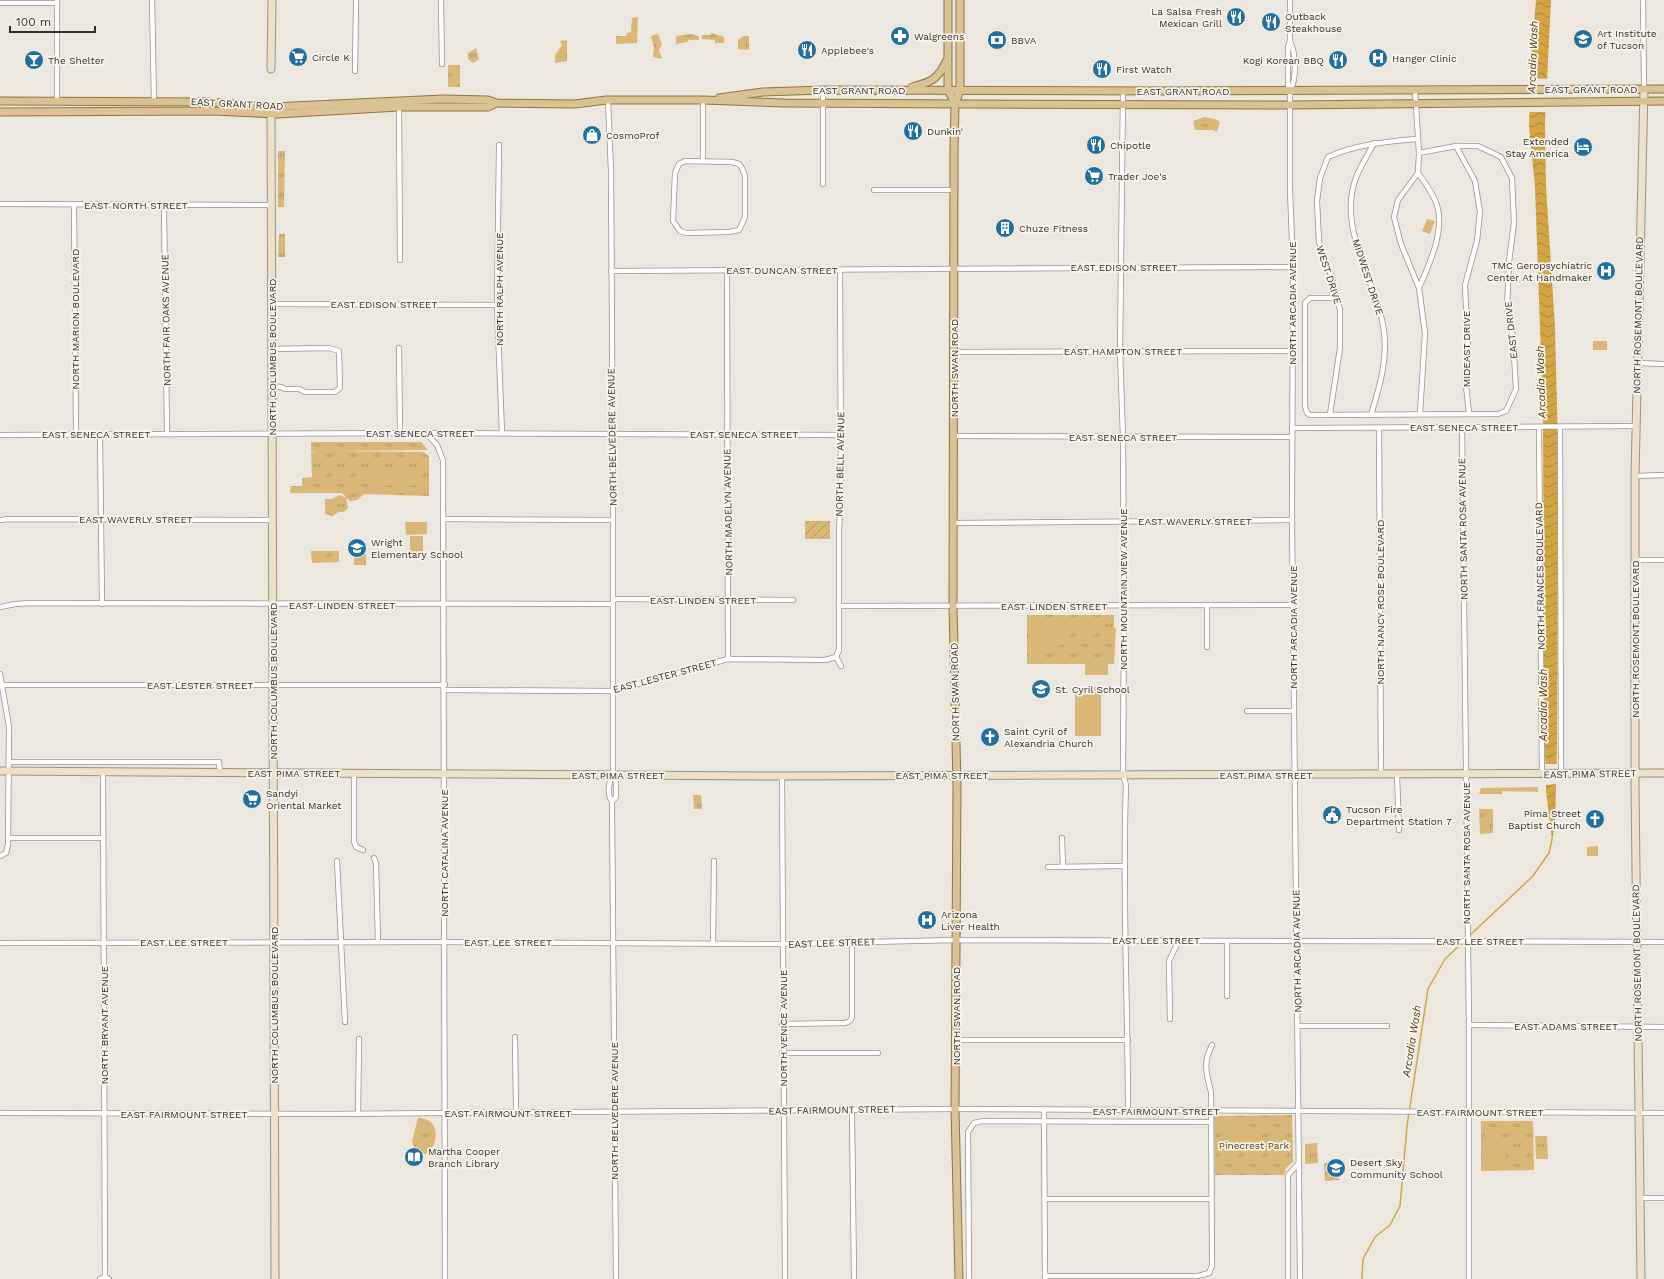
<svg xmlns="http://www.w3.org/2000/svg" width="1664" height="1279" viewBox="0 0 1664 1279" font-family="'Work Sans',sans-serif">
<defs>
<pattern id="grass-tufts" width="24" height="20" patternUnits="userSpaceOnUse"><rect width="24" height="20" fill="#d9b777"/><path d="M3 7l-1-3M5 7V3M7 7l1-3M15 17l-1-3M17 17v-4M19 17l1-3" fill="none" stroke="#b09562"/></pattern>
<pattern id="garden-furrows" width="10" height="10" patternUnits="userSpaceOnUse"><rect width="10" height="10" fill="#d9b777"/><path d="M-1 1l2-2M0 10L10 0M9 11l2-2" fill="none" stroke="#b09562"/></pattern>
<pattern id="water-waves" width="16" height="10" patternUnits="userSpaceOnUse"><rect width="16" height="10" fill="#d2a443"/><path d="M0 5q4-4 8 0t8 0" fill="none" stroke="#ab8638"/></pattern>
</defs>
<rect width="100%" height="100%" fill="#ede8df"/>
<g fill="url(#grass-tufts)">
<polygon points="638,17 637,43 616,44 616,36 626,36 627,33 631,32 632,18"/>
<polygon points="711,33 724,37 724,43 715,43 715,40 702,39 702,35 711,35"/>
<polygon points="658,34 662,44 659,50 662,59 653,57 654,47 651,37 653,35"/>
<polygon points="691,34 699,36 699,40 689,40 687,42 676,44 676,36"/>
<polygon points="743,36 749,36 749,50 738,49 738,40"/>
<polygon points="567,40 567,61 555,63 555,55 562,45 560,41"/>
<polygon points="476,48 479,59 473,63 468,59 468,53"/>
<rect x="448" y="65" width="12" height="22"/>
<polygon points="1204,117 1215,119 1220,122 1217,132 1213,130 1195,130 1193,121"/>
<polygon points="278,151 285,151 284,207 278,207"/>
<polygon points="279,234 285,234 285,257 278,257"/>
<rect x="1593" y="341" width="14" height="9"/>
<polygon points="311,442 421,442 428,450 334,451 423,452 429,456 429,496 364,494 357,500 350,501 346,498 348,508 344,512 339,512 332,516 325,514 325,499 332,499 340,495 346,498 342,493 290,493 291,486 302,486 302,478 312,477 311,452 316,451 311,451"/>
<polygon points="311,551 339,551 339,562 312,563"/>
<rect x="354" y="554" width="12" height="11"/>
<polygon points="1027,615 1114,615 1114,628 1116,628 1114,664 1027,664"/>
<polygon points="1538,787 1538,792 1502,791 1502,794 1479,794 1481,788"/>
<polygon points="693,795 701,795 702,809 694,809"/>
<polygon points="1479,809 1493,809 1493,833 1480,834"/>
<polygon points="1598,846 1598,856 1587,856 1587,847"/>
<polygon points="1292,1115 1293,1162 1286,1168 1284,1175 1215,1175 1214,1116"/>
<path d="M418 1118C440 1117 441 1145 425 1154L415 1150 412 1141Z"/>
<polygon points="1481,1121 1533,1121 1534,1170 1481,1171"/>
<polygon points="1535,1136 1547,1136 1548,1159 1536,1159"/>
<polygon points="1317,1143 1318,1163 1305,1164 1305,1144"/>
</g>
<g fill="url(#garden-furrows)">
<rect x="805" y="521" width="25" height="18"/>
<polygon points="1324,1163 1339,1163 1339,1180 1325,1181"/>
</g>
<g fill="#d9b777">
<polygon points="1427,219 1435,221 1430,234 1422,231"/>
<rect x="369" y="470" width="53" height="15"/>
<polygon points="405,522 427,522 427,534 406,535"/>
<rect x="410" y="536" width="13" height="21"/>
<path d="M1036 617H1074C1073 647 1055 650 1030 652V622Z"/>
<polygon points="1103,617 1090,639 1081,634 1078,626 1079,624"/>
<rect x="1085" y="664" width="23" height="11"/>
<rect x="1075" y="687" width="26" height="49"/>
<path d="M1225 1123 1250 1125C1248 1141 1239 1147 1223 1148Z"/>
<path d="M1482 1142C1501 1142 1507 1150 1508 1169L1485 1170 1482 1167Z"/>
</g>
<polygon fill="url(#water-waves)" points="1536,0 1551,0 1545,122 1546,186 1555,327 1558,447 1557,745 1555,826 1552,840 1546,791 1544,693 1543,412 1535,187 1529,126 1531,60"/>
<g fill="#ede8df">
<polygon points="1529,78 1547,79 1546,112 1528,112"/>
<polygon points="1544,764 1558,764 1558,784 1545,785"/>
</g>
<g fill="none" stroke-linecap="round" stroke-linejoin="round">
<g stroke="#d2a443" stroke-width="1.5">
<polyline points="1469,936 1532,877 1549,853 1552,839"/>
<polyline points="1362,1279 1363,1259 1375,1237 1390,1225 1400,1206 1407,1126 1428,989 1445,959 1462,943"/>
</g>
<g stroke="#96928a" stroke-width="6">
<g id="street">
<polyline points="57,0 57,102"/>
<polyline points="152,0 154,102"/>
<polyline points="441,0 442,64"/>
<polyline points="1290,0 1290,41"/>
<polyline points="1643,0 1644,89"/>
<polyline points="0,3 57,3"/>
<polyline points="355,71 356,0"/>
<polyline points="1415,89 1419,153 1418,173"/>
<polyline points="823,90 823,184"/>
<path d="M1123 91 1120 351 1123 437 1124 607 1123 775 1126 785C1122 894 1128 1002 1128 1111"/>
<path d="M1290 91C1297 79 1296 53 1290 41L1288 47V85L1290 91V190L1293 267 1292 520 1300 1279"/>
<polyline points="608,100 611,171 613,495 613,775"/>
<polyline points="703,100 703,161"/>
<polyline points="399,107 400,260"/>
<polyline points="499,145 497,305 502,433"/>
<polyline points="1456,146 1475,181 1480,212 1477,241 1465,285 1468,353 1465,376 1469,414"/>
<polygon points="685,161 732,162 739,164 742,168 745,176 745,217 739,230 729,232 686,233 680,231 673,221 675,173 679,164"/>
<polyline points="874,190 954,190"/>
<polyline points="0,204 272,205"/>
<polyline points="74,205 76,434"/>
<polyline points="164,205 167,434"/>
<polyline points="727,270 728,659"/>
<polyline points="611,271 1293,267"/>
<path d="M1419 288C1429 265 1445 231 1437 205 1433 193 1425 183 1418 173L1398 200 1394 217 1401 244 1419 288 1425 333 1420 414"/>
<polyline points="1337,298 1310,298 1305,303 1305,406 1307,413 1310,415 1498,414 1506,411 1516,389 1513,337 1507,308 1509,262 1514,223 1512,178 1501,157 1478,146 1456,146 1419,153"/>
<polyline points="271,304 497,305"/>
<polyline points="399,348 400,433"/>
<polyline points="954,352 1293,351"/>
<polyline points="1637,363 1664,364"/>
<polyline points="271,386 281,387 285,389 299,389 305,392 335,392 340,388 339,351 329,348 272,349"/>
<path d="M1330 414 1340 348V310L1332 278 1319 242 1317 201 1320 178 1328 157C1357 144 1386 142 1417 139"/>
<path d="M1371 415C1380 386 1389 355 1383 325 1374 277 1336 226 1357 175 1362 164 1368 154 1374 143"/>
<polyline points="1462,427 1469,1025 1469,1279"/>
<polyline points="1539,427 1542,774"/>
<polyline points="1560,427 1561,774"/>
<polyline points="1292,428 1636,426"/>
<polyline points="1379,428 1381,775"/>
<polyline points="426,433 437,445 443,460 445,1279"/>
<polyline points="100,434 102,604"/>
<polyline points="0,435 426,433 841,435"/>
<polyline points="954,436 1292,437"/>
<polyline points="1635,476 1664,475"/>
<polyline points="444,519 613,520"/>
<polyline points="0,520 10,519 272,520"/>
<polyline points="954,523 1292,520"/>
<polyline points="1635,560 1664,560"/>
<polyline points="613,599 793,600"/>
<polyline points="839,606 1293,605"/>
<polyline points="0,607 15,604 31,603 612,604"/>
<polyline points="1207,647 1207,605"/>
<polyline points="836,657 839,650 839,530 841,494 840,270"/>
<polyline points="836,657 841,666"/>
<polyline points="0,674 9,727 8,845 6,853 0,856"/>
<polyline points="3,685 445,685"/>
<polyline points="445,690 613,691 728,659 825,660 836,657"/>
<polyline points="1247,711 1294,711"/>
<polyline points="9,762 219,762 220,773"/>
<polyline points="103,772 105,1277"/>
<polyline points="354,774 354,842 356,847 363,850"/>
<polyline points="1397,775 1399,830"/>
<polyline points="782,776 785,1279"/>
<path d="M612 802 616 797V782L613 775C608 783 607 794 612 802L616 1279"/>
<polyline points="8,838 103,838"/>
<polyline points="1062,838 1063,867"/>
<polyline points="374,858 376,863 378,942"/>
<polyline points="337,861 345,1022"/>
<polyline points="1048,867 1124,866"/>
<polyline points="0,943 444,942 783,944 956,940 1664,942"/>
<polyline points="713,944 714,861"/>
<polyline points="1227,996 1227,941"/>
<polyline points="1170,1019 1169,961 1179,940"/>
<polyline points="782,1024 845,1023 850,1021 852,1017 852,942"/>
<polyline points="1469,1025 1664,1027"/>
<polyline points="1298,1026 1387,1026"/>
<polyline points="515,1037 516,1113"/>
<polyline points="956,1040 1128,1040"/>
<polyline points="782,1053 878,1053"/>
<polyline points="852,1110 854,1279"/>
<polyline points="1044,1111 1045,1279"/>
<polyline points="0,1113 329,1114 955,1109 1664,1113"/>
<polyline points="358,1114 359,1039"/>
<polyline points="1640,1198 1664,1198"/>
<polyline points="1045,1199 1211,1199"/>
<path d="M1209 1273 1212 1266 1211 1092C1206 1073 1203 1062 1212 1045"/>
<polyline points="1045,1276 1198,1276 1209,1273"/>
<polyline points="100,1279 105,1277 109,1279"/>
<polyline points="969,1279 968,1132 974,1123 983,1121 1211,1122"/>
<polyline points="1288,1279 1288,1175 1299,1163"/>
</g>
</g>
<g stroke="#96928a" stroke-width="9">
<g id="secondary">
<polyline points="271,69 272,0"/>
<polyline points="271,109 275,1279"/>
<polyline points="0,771 767,776 1664,773"/>
<polyline points="1641,1279 1635,788 1635,476 1644,89"/>
</g>
</g>
<g stroke="#8f7440" stroke-width="9">
<g id="primary">
<polyline points="948,0 948,90 955,104"/>
<path d="M912 87C932 82 938 79 947 60"/>
<polyline points="719,98 763,92 823,90 1163,91 1664,89"/>
<polyline points="0,101 208,102 271,107 443,99 488,100 496,103 575,104 606,100 703,100 784,103 969,104 1290,105 1664,101"/>
<polyline points="0,112 214,111 277,114 399,107 488,107 496,103"/>
<polyline points="959,1279 955,1109 957,787 953,605 954,148 955,104 960,90 960,0"/>
</g>
</g>
<use href="#street" stroke="#fff" stroke-width="4.5"/>
<use href="#secondary" stroke="#ede1c9" stroke-width="7"/>
<use href="#primary" stroke="#dac294" stroke-width="7"/>
</g>
<defs>
<g id="restaurant-disc" transform="scale(1)"><circle r="9.5" fill="#216ea1" stroke="#faf5ec"/><path d="M-5-6h1v4h1v-4h1v4h1v-4h1v5L-1.5 .5V6h-2V.5L-5-1ZM5-6V6H3V1.5H1.5Q1.5-4 5-6Z" fill="#fff"/></g>
<g id="pharmacy-disc" transform="scale(1)"><circle r="9.5" fill="#216ea1" stroke="#faf5ec"/><path d="M-2-6h4v4h4v4h-4v4h-4v-4h-4v-4h4Z" fill="#fff"/></g>
<g id="university-disc" transform="scale(1)"><circle r="9.5" fill="#216ea1" stroke="#faf5ec"/><path d="M0-5L7-2L0 1L-7-2ZM-4 1L0 2.5L4 1V4Q0 6-4 4Z" fill="#fff"/></g>
<g id="bank-disc" transform="scale(1)"><circle r="9.5" fill="#216ea1" stroke="#faf5ec"/><path d="M-6-4H6V4H-6ZM0-2.3a2.3 2.3 0 1 0 0 4.6a2.3 2.3 0 1 0 0-4.6Z" fill="#fff"/></g>
<g id="supermarket-disc" transform="scale(1)"><circle r="9.5" fill="#216ea1" stroke="#faf5ec"/><path d="M-6-5.5h2.5l.6 2H6L4.5 2H-2.5L-4.4-4H-6ZM-1.5 3.2a1.3 1.3 0 1 0 .1 0ZM3 3.2a1.3 1.3 0 1 0 .1 0Z" fill="#fff"/></g>
<g id="hospital-disc" transform="scale(1)"><circle r="9.5" fill="#216ea1" stroke="#faf5ec"/><path d="M-5-5h3v3.5h4V-5h3V5h-3V1.5h-4V5h-3Z" fill="#fff"/></g>
<g id="bar-disc" transform="scale(1)"><circle r="9.5" fill="#216ea1" stroke="#faf5ec"/><path d="M-6-5H6L.8 .8V4.5H3.5V6h-7V4.5H-.8V.8Z" fill="#fff"/></g>
<g id="shop-disc" transform="scale(1)"><circle r="9.5" fill="#216ea1" stroke="#faf5ec"/><path d="M-5-2.5h2.3a2.7 3.5 0 0 1 5.4 0H5L5.5 6h-11ZM-1.5-2.5h3a1.5 2.3 0 0 0-3 0Z" fill="#fff"/></g>
<g id="hotel-disc" transform="scale(1)"><circle r="9.5" fill="#216ea1" stroke="#faf5ec"/><path d="M-6-4.5h1.5V1H6V5H4.5V3h-9V5H-6ZM-4 0a1.8 1.8 0 1 1 3.6 0ZM.5 0V-2.5h3Q6-2.5 6 0Z" fill="#fff"/></g>
<g id="building-disc" transform="scale(1)"><circle r="9.5" fill="#216ea1" stroke="#faf5ec"/><path d="M-4-6H4V6H1V3H-1V6H-4ZM-2.5-4.3h1.7v1.8h-1.7ZM.8-4.3h1.7v1.8H.8ZM-2.5-1h1.7V.8h-1.7ZM.8-1h1.7V.8H.8Z" fill="#fff"/></g>
<g id="school-disc" transform="scale(1)"><circle r="9.5" fill="#216ea1" stroke="#faf5ec"/><path d="M0-5L7-2L0 1L-7-2ZM-4 1L0 2.5L4 1V4Q0 6-4 4Z" fill="#fff"/></g>
<g id="church-disc" transform="scale(1)"><circle r="9.5" fill="#216ea1" stroke="#faf5ec"/><path d="M-1.2-6h2.4v3.5h3.3v2.4h-3.3V6h-2.4V-.1h-3.3v-2.4h3.3Z" fill="#fff"/></g>
<g id="civic-disc" transform="scale(1)"><circle r="9.5" fill="#216ea1" stroke="#faf5ec"/><path d="M-.6-6.5H3V-4.5H.6V-3L4-1V1h2V6H-6V1h2V-1L-.6-3ZM-1.2 2.5V6h2.4V2.5Z" fill="#fff"/></g>
<g id="library-disc" transform="scale(1)"><circle r="9.5" fill="#216ea1" stroke="#faf5ec"/><path d="M-6-4Q-3-5.5-.7-3.5V5Q-3 3-6 4ZM6-4Q3-5.5 .7-3.5V5Q3 3 6 4Z" fill="#fff"/></g>
</defs>
<g fill-rule="evenodd">
<use href="#restaurant-disc" x="1236" y="17"/>
<use href="#restaurant-disc" x="1271" y="22"/>
<use href="#pharmacy-disc" x="900" y="36"/>
<use href="#university-disc" x="1583" y="39"/>
<use href="#bank-disc" x="997" y="40"/>
<use href="#restaurant-disc" x="807" y="50"/>
<use href="#supermarket-disc" x="298" y="57"/>
<use href="#hospital-disc" x="1378" y="58"/>
<use href="#bar-disc" x="34" y="60"/>
<use href="#restaurant-disc" x="1338" y="60"/>
<use href="#restaurant-disc" x="1102" y="69"/>
<use href="#restaurant-disc" x="913" y="131"/>
<use href="#shop-disc" x="592" y="135"/>
<use href="#restaurant-disc" x="1096" y="145"/>
<use href="#hotel-disc" x="1583" y="147"/>
<use href="#supermarket-disc" x="1094" y="176"/>
<use href="#building-disc" x="1005" y="228"/>
<use href="#hospital-disc" x="1606" y="271"/>
<use href="#school-disc" x="357" y="548"/>
<use href="#school-disc" x="1041" y="689"/>
<use href="#church-disc" x="990" y="737"/>
<use href="#supermarket-disc" x="252" y="799"/>
<use href="#civic-disc" x="1332" y="815"/>
<use href="#church-disc" x="1595" y="819"/>
<use href="#hospital-disc" x="927" y="920"/>
<use href="#library-disc" x="414" y="1157"/>
<use href="#school-disc" x="1336" y="1168"/>
</g>
<g text-anchor="middle" dominant-baseline="central" stroke-width="3.5" stroke-linejoin="round" paint-order="stroke">
<g font-size="10" fill="#302e2b" stroke="#faf5ec" text-anchor="start">
<text x="1222" y="11" text-anchor="end">La Salsa Fresh<tspan x="1222" dy="12">Mexican Grill</tspan></text>
<text x="1285" y="16">Outback<tspan x="1285" dy="12">Steakhouse</tspan></text>
<text x="1597" y="33">Art Institute<tspan x="1597" dy="12">of Tucson</tspan></text>
<text x="914" y="36">Walgreens</text>
<text x="1011" y="40">BBVA</text>
<text x="821" y="50">Applebee's</text>
<text x="312" y="57">Circle K</text>
<text x="1392" y="58">Hanger Clinic</text>
<text x="48" y="60">The Shelter</text>
<text x="1324" y="60" text-anchor="end">Kogi Korean BBQ</text>
<text x="1116" y="69">First Watch</text>
<text x="927" y="131">Dunkin'</text>
<text x="606" y="135">CosmoProf</text>
<text x="1569" y="141" text-anchor="end">Extended<tspan x="1569" dy="12">Stay America</tspan></text>
<text x="1110" y="145">Chipotle</text>
<text x="1108" y="176">Trader Joe's</text>
<text x="1019" y="228">Chuze Fitness</text>
<text x="1592" y="265" text-anchor="end">TMC Geropsychiatric<tspan x="1592" dy="12">Center At Handmaker</tspan></text>
<text x="371" y="542">Wright<tspan x="371" dy="12">Elementary School</tspan></text>
<text x="1055" y="689">St. Cyril School</text>
<text x="1004" y="731">Saint Cyril of<tspan x="1004" dy="12">Alexandria Church</tspan></text>
<text x="266" y="793">Sandyi<tspan x="266" dy="12">Oriental Market</tspan></text>
<text x="1346" y="809">Tucson Fire<tspan x="1346" dy="12">Department Station 7</tspan></text>
<text x="1581" y="813" text-anchor="end">Pima Street<tspan x="1581" dy="12">Baptist Church</tspan></text>
<text x="941" y="914">Arizona<tspan x="941" dy="12">Liver Health</tspan></text>
<text x="428" y="1151">Martha Cooper<tspan x="428" dy="12">Branch Library</tspan></text>
<text x="1350" y="1162">Desert Sky<tspan x="1350" dy="12">Community School</tspan></text>
</g>
<g font-size="10" fill="#302e2b" stroke="#faf5ec">
<text x="1591" y="89">EAST GRANT ROAD</text>
<text x="859" y="90">EAST GRANT ROAD</text>
<text x="1183" y="91">EAST GRANT ROAD</text>
<text transform="translate(237 104) rotate(3)">EAST GRANT ROAD</text>
<text x="136" y="205">EAST NORTH STREET</text>
<text x="1124" y="267">EAST EDISON STREET</text>
<text x="782" y="270">EAST DUNCAN STREET</text>
<text transform="translate(1329 275) rotate(72)">WEST DRIVE</text>
<text transform="translate(1368 277) rotate(72)">MIDWEST DRIVE</text>
<text transform="translate(499 289) rotate(-90)">NORTH RALPH AVENUE</text>
<text transform="translate(1292 303) rotate(-90)">NORTH ARCADIA AVENUE</text>
<text x="384" y="304">EAST EDISON STREET</text>
<text transform="translate(1638 315) rotate(-89)">NORTH ROSEMONT BOULEVARD</text>
<text transform="translate(75 319) rotate(-90)">NORTH MARION BOULEVARD</text>
<text transform="translate(166 320) rotate(-91)">NORTH FAIR OAKS AVENUE</text>
<text transform="translate(1511 330) rotate(-96)">EAST DRIVE</text>
<text transform="translate(1466 349) rotate(-90)">MIDEAST DRIVE</text>
<text x="1123" y="351">EAST HAMPTON STREET</text>
<text transform="translate(272 357) rotate(-90)">NORTH COLUMBUS BOULEVARD</text>
<text transform="translate(954 368) rotate(-90)">NORTH SWAN ROAD</text>
<text x="1464" y="427">EAST SENECA STREET</text>
<text x="420" y="433">EAST SENECA STREET</text>
<text x="96" y="434">EAST SENECA STREET</text>
<text x="744" y="434">EAST SENECA STREET</text>
<text transform="translate(612 437) rotate(-91)">NORTH BELVEDERE AVENUE</text>
<text x="1123" y="437">EAST SENECA STREET</text>
<text transform="translate(840 464) rotate(-89)">NORTH BELL AVENUE</text>
<text transform="translate(728 512) rotate(-91)">NORTH MADELYN AVENUE</text>
<text x="136" y="519">EAST WAVERLY STREET</text>
<text x="1195" y="521">EAST WAVERLY STREET</text>
<text transform="translate(1463 529) rotate(-91)">NORTH SANTA ROSA AVENUE</text>
<text transform="translate(1540 576) rotate(-91)">NORTH FRANCES BOULEVARD</text>
<text transform="translate(1123 589) rotate(-90)">NORTH MOUNTAIN VIEW AVENUE</text>
<text x="703" y="600">EAST LINDEN STREET</text>
<text transform="translate(1380 602) rotate(-90)">NORTH NANCY ROSE BOULEVARD</text>
<text x="342" y="605">EAST LINDEN STREET</text>
<text x="1054" y="606">EAST LINDEN STREET</text>
<text transform="translate(1293 627) rotate(-90)">NORTH ARCADIA AVENUE</text>
<text transform="translate(1635 639) rotate(-90)">NORTH ROSEMONT BOULEVARD</text>
<text transform="translate(665 676) rotate(-15)">EAST LESTER STREET</text>
<text transform="translate(273 681) rotate(-90)">NORTH COLUMBUS BOULEVARD</text>
<text x="200" y="685">EAST LESTER STREET</text>
<text transform="translate(955 692) rotate(-91)">NORTH SWAN ROAD</text>
<text x="294" y="773">EAST PIMA STREET</text>
<text transform="translate(1590 774) rotate(-1)">EAST PIMA STREET</text>
<text x="618" y="775">EAST PIMA STREET</text>
<text x="942" y="775">EAST PIMA STREET</text>
<text x="1266" y="775">EAST PIMA STREET</text>
<text transform="translate(444 853) rotate(-90)">NORTH CATALINA AVENUE</text>
<text transform="translate(1466 853) rotate(-90)">NORTH SANTA ROSA AVENUE</text>
<text x="1156" y="940">EAST LEE STREET</text>
<text x="1480" y="941">EAST LEE STREET</text>
<text x="184" y="942">EAST LEE STREET</text>
<text x="508" y="942">EAST LEE STREET</text>
<text transform="translate(832 943) rotate(-2)">EAST LEE STREET</text>
<text transform="translate(1297 951) rotate(-91)">NORTH ARCADIA AVENUE</text>
<text transform="translate(1637 963) rotate(-91)">NORTH ROSEMONT BOULEVARD</text>
<text transform="translate(274 1005) rotate(-90)">NORTH COLUMBUS BOULEVARD</text>
<text transform="translate(956 1016) rotate(-90)">NORTH SWAN ROAD</text>
<text transform="translate(104 1025) rotate(-90)">NORTH BRYANT AVENUE</text>
<text x="1566" y="1026">EAST ADAMS STREET</text>
<text transform="translate(783 1028) rotate(-90)">NORTH VENICE AVENUE</text>
<text transform="translate(832 1110) rotate(-1)">EAST FAIRMOUNT STREET</text>
<text transform="translate(614 1111) rotate(-90)">NORTH BELVEDERE AVENUE</text>
<text x="1156" y="1111">EAST FAIRMOUNT STREET</text>
<text x="1480" y="1112">EAST FAIRMOUNT STREET</text>
<text x="508" y="1113">EAST FAIRMOUNT STREET</text>
<text x="184" y="1114">EAST FAIRMOUNT STREET</text>
</g>
<g font-size="10" fill="#534018" stroke="#faf5ec">
<text x="1254" y="1145">Pinecrest Park</text>
</g>
<g font-size="11" font-style="italic" fill="#4e3b13" stroke="#faf5ec">
<text transform="translate(1533 57) rotate(-88)">Arcadia Wash</text>
<text transform="translate(1541 382) rotate(-92)">Arcadia Wash</text>
<text transform="translate(1543 705) rotate(-90)">Arcadia Wash</text>
<text transform="translate(1412 1041) rotate(-81)">Arcadia Wash</text>
</g>
</g>
<path d="M10 26v6h85v-6" fill="none" stroke="#302e2b" stroke-width="2"/>
<text x="16" y="26" font-size="12" fill="#302e2b" stroke="#faf5ec" stroke-width="3" paint-order="stroke">100 m</text>
</svg>
